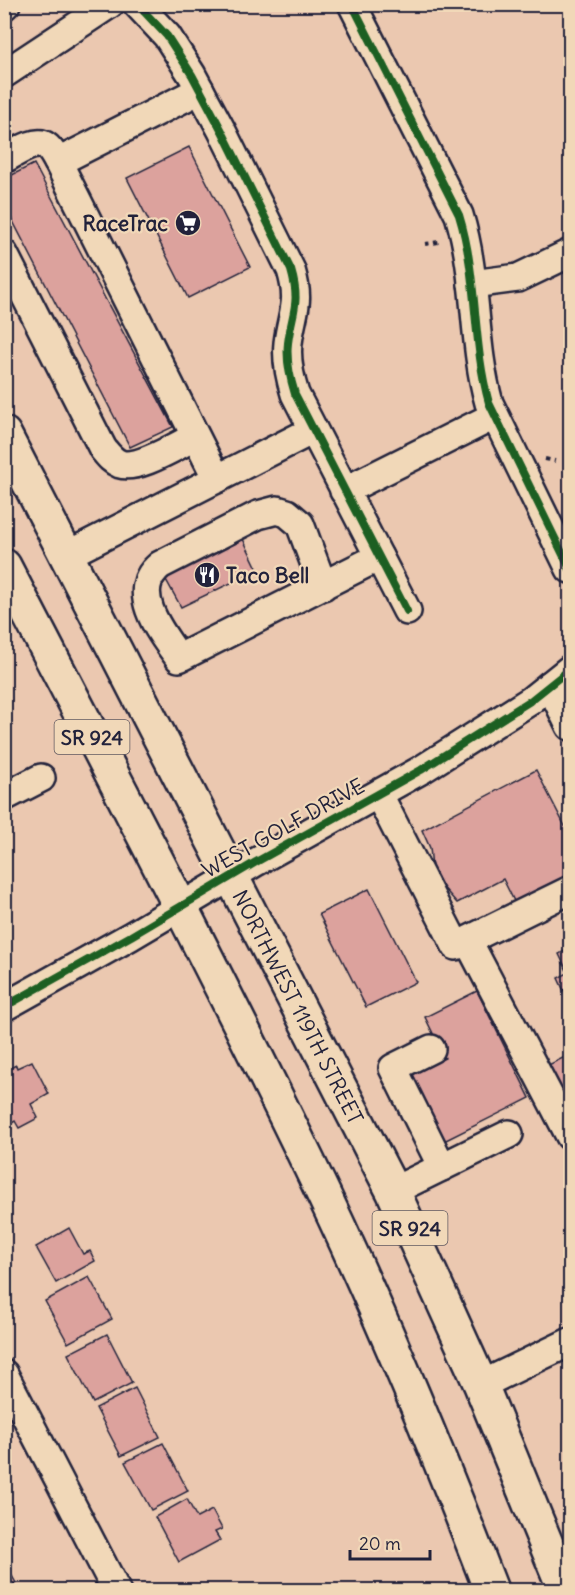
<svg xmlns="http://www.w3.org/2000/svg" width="575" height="1595" viewBox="0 0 575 1595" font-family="Delius,sans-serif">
<rect width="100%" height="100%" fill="#ebc8b0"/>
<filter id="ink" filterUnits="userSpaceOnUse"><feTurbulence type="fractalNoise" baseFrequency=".0167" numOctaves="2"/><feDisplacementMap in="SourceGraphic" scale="12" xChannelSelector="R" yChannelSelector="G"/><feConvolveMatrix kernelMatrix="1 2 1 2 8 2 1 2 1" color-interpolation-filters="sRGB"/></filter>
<g filter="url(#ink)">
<g fill="#dca29d" stroke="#22223b" stroke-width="1.5">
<polygon points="189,147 250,267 188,298 127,178"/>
<polygon points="34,164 173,427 130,447 4,204 4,179"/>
<polygon points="243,539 258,570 181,607 164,576"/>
<polygon points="536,770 570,836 570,876 516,905 503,879 457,903 433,876 430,848 422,830"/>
<polygon points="369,889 416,982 366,1007 319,914"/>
<polygon points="570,948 570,1004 558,978 568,973 559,954"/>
<polygon points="477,991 530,1098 442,1142 408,1076 445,1058 425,1017"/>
<polygon points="567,1056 570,1063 570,1091 557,1098 542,1068"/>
<polygon points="32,1061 49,1094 31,1104 38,1118 19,1128 15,1121 7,1126 4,1121 4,1071 16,1065 17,1068"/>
<polygon points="69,1228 83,1254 90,1251 95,1261 56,1283 36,1247"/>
<polygon points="89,1277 112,1319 68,1343 45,1301"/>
<polygon points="107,1334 132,1383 93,1403 68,1354"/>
<polygon points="135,1388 160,1437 121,1456 96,1408"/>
<polygon points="163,1443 188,1491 151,1510 125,1462"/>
<polygon points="187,1499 197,1518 212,1510 222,1529 215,1532 220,1540 179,1562 155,1517"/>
<polygon points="4,1562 16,1583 4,1590"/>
</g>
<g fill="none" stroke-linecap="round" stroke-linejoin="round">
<g stroke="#22223b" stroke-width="32">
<g id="minor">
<path d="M137 4 167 36 192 75 222 131 291 270C301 304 292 311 288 343 286 361 290 378 295 394L407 611"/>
<path d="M352 4 459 215C478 276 472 342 489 403L570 569"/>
<polyline points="4,6 6,4"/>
<polyline points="4,74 110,4"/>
<polyline points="200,90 58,162 217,479"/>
<path d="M4 159C14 154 36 138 46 146 51 149 55 157 58 162"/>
<path d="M4 254 103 449C108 455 112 461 120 464 139 470 177 445 195 437"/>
<polyline points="472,284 518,278 570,253"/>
<polyline points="344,491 494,416"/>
<polyline points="67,555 313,430"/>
<path d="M323 586 300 524 287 513 277 510 258 515 160 565C128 591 160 632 179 658L379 557"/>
<polyline points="550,685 570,726"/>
<polyline points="379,795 456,946 570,890"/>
<polyline points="4,797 41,778"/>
<polyline points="468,941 570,1136"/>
<polyline points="4,1007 131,936 256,862 421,770 530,701 570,669"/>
<polyline points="431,1049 393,1068 442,1167"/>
<polyline points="393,1191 509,1134"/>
<polyline points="4,1374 116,1590"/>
<polyline points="481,1385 570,1342"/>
</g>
</g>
<g stroke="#22223b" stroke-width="38">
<g id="highway">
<path id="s1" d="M4 434 393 1191 481 1385 565 1590"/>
<path d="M4 566C107 765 212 964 310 1166 377 1304 436 1447 491 1590"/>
</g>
</g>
<g stroke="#22223b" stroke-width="4" stroke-dasharray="4.5 4.5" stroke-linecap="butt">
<polyline points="425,244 439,242"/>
<polyline points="545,459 555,461"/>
</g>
<use href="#minor" stroke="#f1d8b8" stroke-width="27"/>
<use href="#highway" stroke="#f1d8b8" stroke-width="33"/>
<g stroke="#f1d8b8" stroke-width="11">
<g id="cycleway">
<path d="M137 4 167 36 192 75 222 131 291 270C301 304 292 311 288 343 286 361 290 378 295 394L407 611"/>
<path d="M352 4 459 215C478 276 472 342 489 403L570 569"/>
<polyline points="4,1007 131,936 256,862 421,770 530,701 570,669"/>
</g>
</g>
<use href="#cycleway" stroke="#1b5e20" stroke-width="8"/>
</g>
</g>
<defs>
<g id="supermarket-disc" transform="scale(1.35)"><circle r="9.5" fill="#22223b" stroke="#f1d8b8"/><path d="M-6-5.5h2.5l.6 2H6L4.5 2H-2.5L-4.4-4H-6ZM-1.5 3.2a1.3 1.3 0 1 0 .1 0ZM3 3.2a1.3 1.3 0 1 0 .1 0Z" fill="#fff"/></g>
<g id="restaurant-disc" transform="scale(1.35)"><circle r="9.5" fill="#22223b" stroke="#f1d8b8"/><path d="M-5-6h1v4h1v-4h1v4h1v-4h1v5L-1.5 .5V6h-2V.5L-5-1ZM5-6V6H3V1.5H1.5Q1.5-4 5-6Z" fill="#fff"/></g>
</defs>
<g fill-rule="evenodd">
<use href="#supermarket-disc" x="188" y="223"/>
<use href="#restaurant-disc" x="207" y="575"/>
</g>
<g text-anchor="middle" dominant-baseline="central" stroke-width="4.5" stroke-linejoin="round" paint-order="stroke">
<g fill="#f1d8b8" stroke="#605960" stroke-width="1.5">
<rect x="54.5" y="720" width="75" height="34" rx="4.5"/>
<rect x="372.5" y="1211" width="75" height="34" rx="4.5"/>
</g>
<g font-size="20" font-weight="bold" fill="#22223b">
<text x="92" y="737">SR 924</text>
<text x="410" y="1228">SR 924</text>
</g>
<g font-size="21" font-weight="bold" fill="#22223b" stroke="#f1d8b8" text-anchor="end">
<text x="168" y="223">RaceTrac</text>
<text x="226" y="575" text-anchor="start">Taco Bell</text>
</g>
<g font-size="21" fill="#22223b" stroke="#f1d8b8">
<text transform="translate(283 828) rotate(-29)">WEST GOLF DRIVE</text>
<text stroke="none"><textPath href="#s1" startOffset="644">NORTHWEST 119TH STREET</textPath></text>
</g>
</g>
<rect width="575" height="1595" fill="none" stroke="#f1d8b8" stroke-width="24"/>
<rect x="12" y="12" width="551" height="1571" fill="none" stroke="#22223b" stroke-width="2" filter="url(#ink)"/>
<path d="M350 1550v9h80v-9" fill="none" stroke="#22223b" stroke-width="3"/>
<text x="359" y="1550" font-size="18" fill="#22223b" stroke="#f1d8b8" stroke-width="4.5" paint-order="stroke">20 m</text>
</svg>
